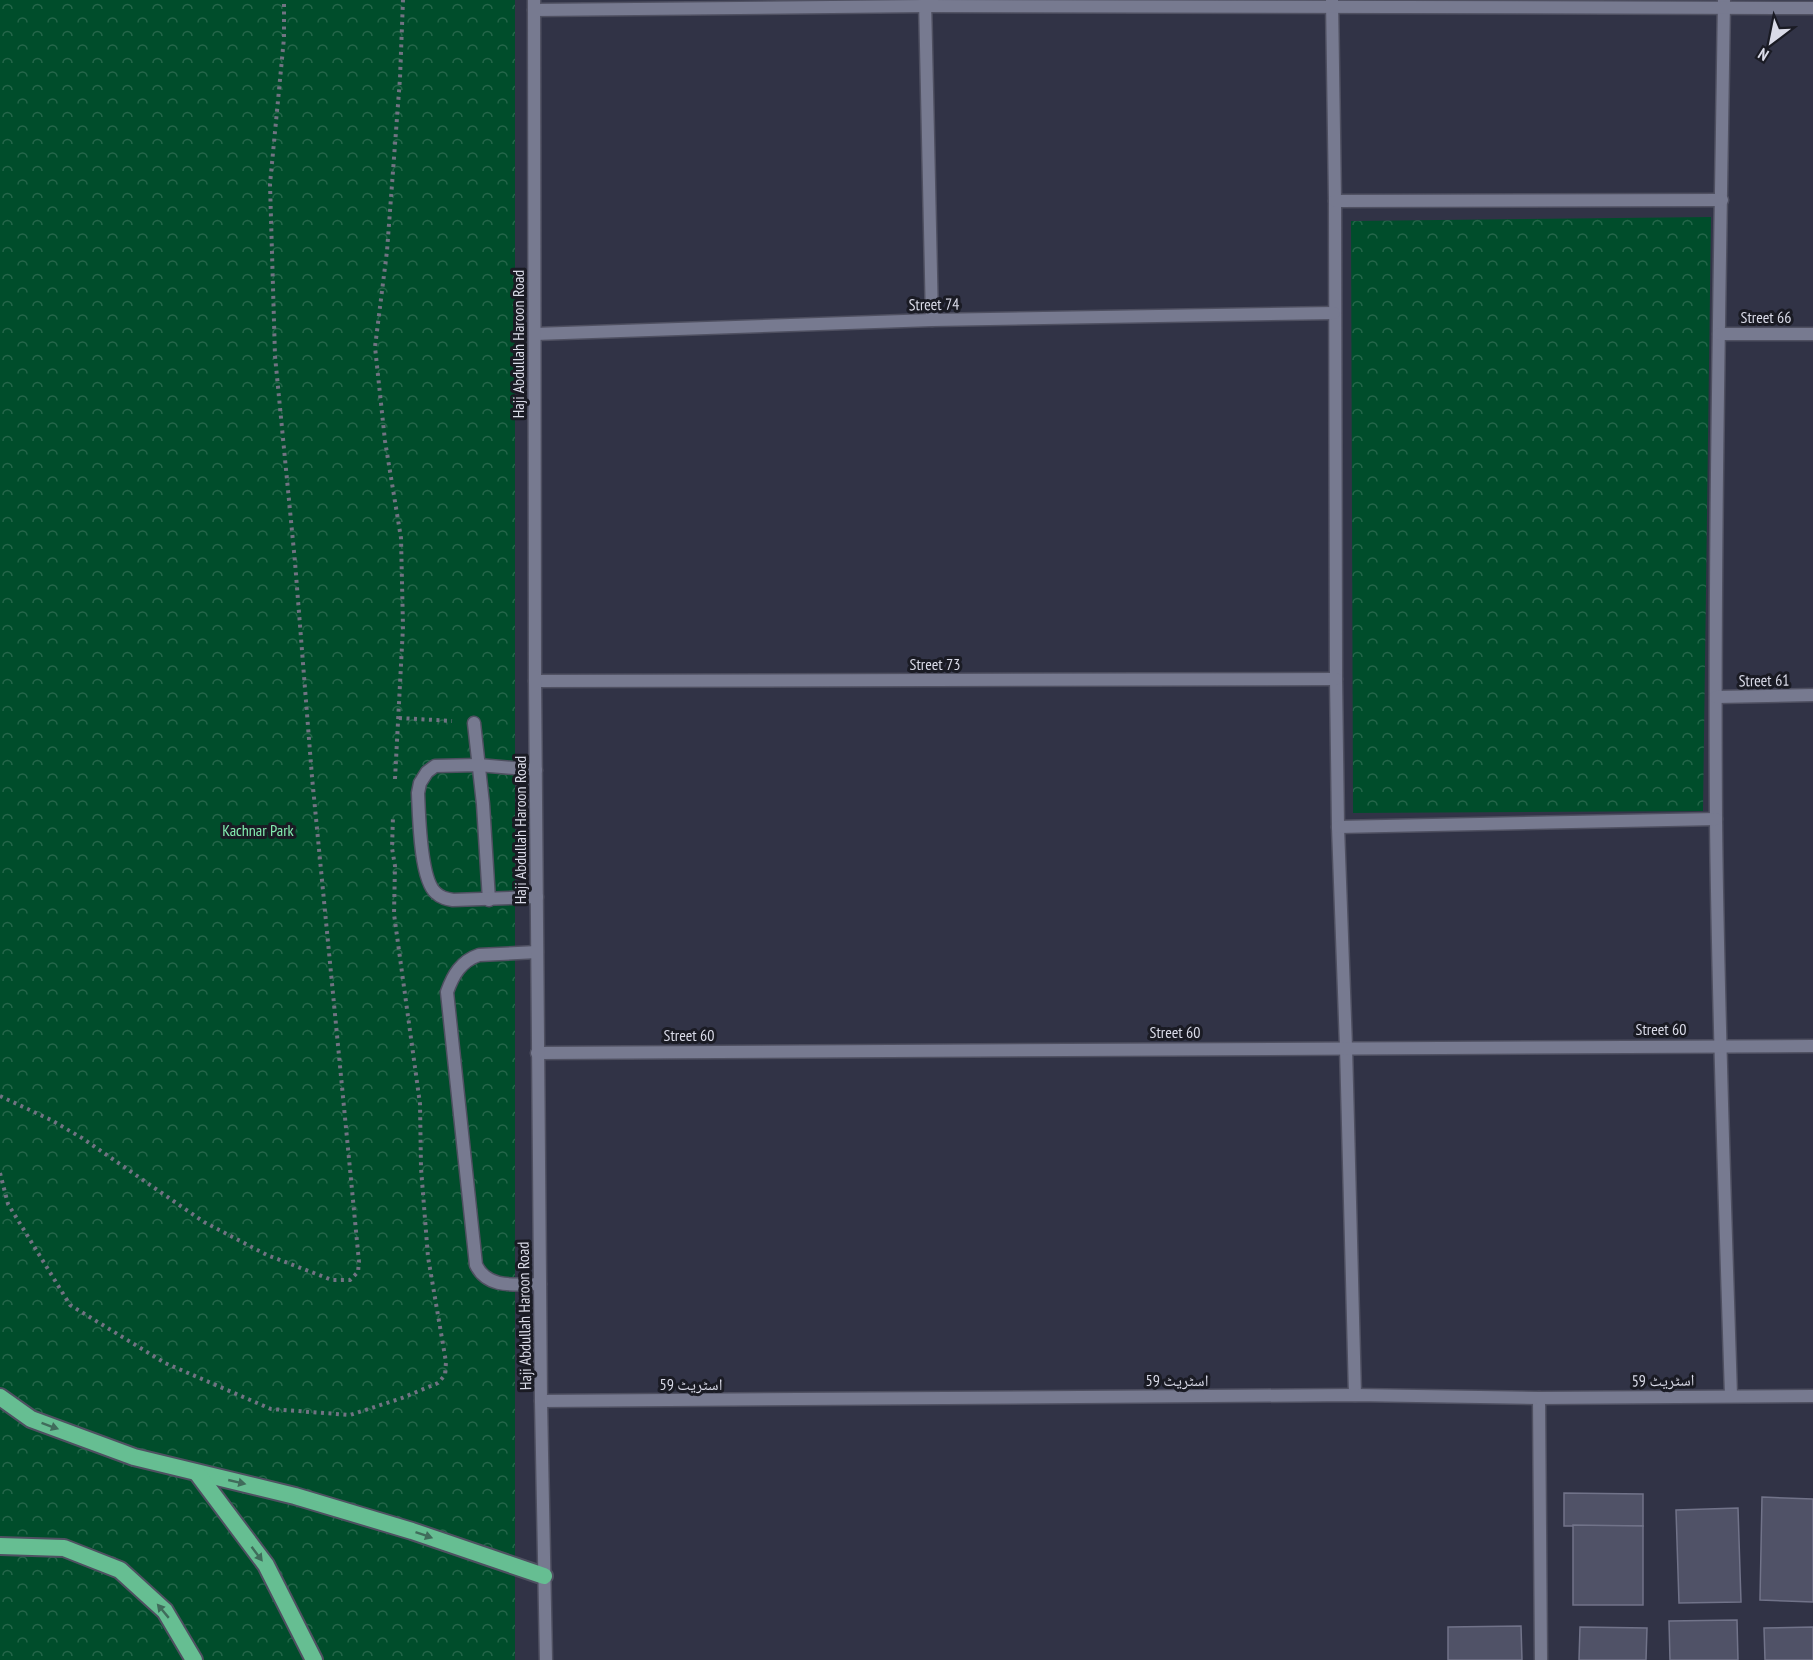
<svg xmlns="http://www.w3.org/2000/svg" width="1813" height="1660" viewBox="0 0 1813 1660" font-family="'PT Sans Narrow','Noto Naskh Arabic',sans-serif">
<defs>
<pattern id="park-crowns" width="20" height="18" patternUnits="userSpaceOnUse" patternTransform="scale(1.5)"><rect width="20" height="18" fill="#004d2b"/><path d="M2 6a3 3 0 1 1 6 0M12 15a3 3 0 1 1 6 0" fill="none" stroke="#25664a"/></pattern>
</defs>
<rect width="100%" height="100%" fill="#313346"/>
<g fill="url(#park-crowns)">
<rect x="0" y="0" width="515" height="1660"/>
<polygon points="1711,217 1703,811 1353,813 1351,221"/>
</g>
<g fill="#505267" stroke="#717389" stroke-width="1.5">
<polygon points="1564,1493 1643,1494 1643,1526 1564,1526"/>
<polygon points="1762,1497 1813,1499 1813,1602 1760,1600"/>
<polygon points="1738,1508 1741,1602 1679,1603 1676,1510"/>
<polygon points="1573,1525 1643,1526 1643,1605 1573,1605"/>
<polygon points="1737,1620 1738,1660 1670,1660 1669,1621"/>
<polygon points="1521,1626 1522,1660 1448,1660 1448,1627"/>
<polygon points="1580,1627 1647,1628 1646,1660 1579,1660"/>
<polygon points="1813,1627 1813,1660 1765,1660 1764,1628"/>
</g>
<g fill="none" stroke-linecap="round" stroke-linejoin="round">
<g stroke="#4f5061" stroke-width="15">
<g id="service">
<polyline points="925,0 932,320"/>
<polyline points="1332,0 1335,201 1336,679 1338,827 1346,1047 1355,1395"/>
<path d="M1724 0C1720 274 1714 547 1716 821 1718 1013 1725 1204 1731 1396"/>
<polyline points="1335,201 1722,200"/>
<polyline points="474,723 483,804 489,900"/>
<path d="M536 770 478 765 435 766 427 772 420 783 418 793C419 815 420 880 436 893 441 898 447 899 453 900L537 897"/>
<polyline points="1338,827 1716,819"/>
<path d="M537 952 479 955C461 961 453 975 447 992L476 1265C488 1290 517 1284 540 1284"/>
<polyline points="1539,1398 1541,1660"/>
</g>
</g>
<g stroke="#4f5061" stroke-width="15">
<g id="minor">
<polyline points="534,10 925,6 1813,8"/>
<polyline points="535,334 932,320 1334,313"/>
<polyline points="1719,334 1813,334"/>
<polyline points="535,681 1336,679"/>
<polyline points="1716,697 1813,695"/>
<polyline points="537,1053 1813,1046"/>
<polyline points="541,1401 1355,1395 1539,1398 1813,1396"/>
</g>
</g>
<g stroke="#4f5061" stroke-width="15">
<polyline id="tertiary" points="534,0 535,681 541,1401 546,1660"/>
</g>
<g stroke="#4f5061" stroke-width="20">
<g id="trunk">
<polyline points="0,1397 31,1419 134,1457 295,1496 412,1531 544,1576"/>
<polyline points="197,1473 266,1565 314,1660"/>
<polyline points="0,1546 64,1548 120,1570 165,1611 194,1660"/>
</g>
</g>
<g stroke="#717383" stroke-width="4" stroke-dasharray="3 4.5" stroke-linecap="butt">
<polyline points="399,718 452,721"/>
<polyline points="395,779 403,627 401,538 385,441 375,347 387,251 400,78 403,0"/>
<polyline points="0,1096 51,1120 82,1138 204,1222 267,1255 332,1280 350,1280 358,1272 359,1262 312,777 295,562 275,356 270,184 284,38 284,0"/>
<polyline points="0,1173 8,1204 70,1305 165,1363 271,1409 350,1415 402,1398 438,1383 445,1375 446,1362 428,1257 421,1168 420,1104 394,914 395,866 392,848 393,816"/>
</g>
<use href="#service" stroke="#777a90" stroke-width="12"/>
<use href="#minor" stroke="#777a90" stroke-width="12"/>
<use href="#tertiary" stroke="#777a90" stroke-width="12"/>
<use href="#trunk" stroke="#66be92" stroke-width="16"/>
</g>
<defs><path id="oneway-solid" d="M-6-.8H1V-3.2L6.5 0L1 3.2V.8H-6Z" transform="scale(1.5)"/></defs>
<g fill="#406c5b">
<use href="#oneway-solid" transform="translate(50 1426) rotate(20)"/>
<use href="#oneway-solid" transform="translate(237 1482) rotate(13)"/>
<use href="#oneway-solid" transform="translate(424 1535) rotate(19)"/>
<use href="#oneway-solid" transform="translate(257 1554) rotate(53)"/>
<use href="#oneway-solid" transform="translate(163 1611) rotate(-130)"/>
</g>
<g text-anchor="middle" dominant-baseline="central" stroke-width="6" stroke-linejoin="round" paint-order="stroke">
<g font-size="16" fill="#dadbe8" stroke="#1a1b24">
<text transform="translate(934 304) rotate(-1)">Street 74</text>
<text x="1766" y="317">Street 66</text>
<text transform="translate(518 344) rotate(-90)">Haji Abdullah Haroon Road</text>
<text x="935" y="664">Street 73</text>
<text transform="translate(1764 680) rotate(-1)">Street 61</text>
<text transform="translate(520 830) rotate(-90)">Haji Abdullah Haroon Road</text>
<text x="1661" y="1029">Street 60</text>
<text x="1175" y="1032">Street 60</text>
<text x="689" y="1035">Street 60</text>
<text transform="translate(524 1316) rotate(-91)">Haji Abdullah Haroon Road</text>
<text x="1177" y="1380">اسٹریٹ 59</text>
<text transform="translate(1663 1380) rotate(-1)">اسٹریٹ 59</text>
<text x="691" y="1384">اسٹریٹ 59</text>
</g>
<g font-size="16" fill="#84edb0" stroke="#1a1b24">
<text x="258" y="830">Kachnar Park</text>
</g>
</g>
<g transform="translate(1771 42) rotate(212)" stroke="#1a1b24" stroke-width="4.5" paint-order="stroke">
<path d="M0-4.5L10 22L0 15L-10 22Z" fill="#dadbe8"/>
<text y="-9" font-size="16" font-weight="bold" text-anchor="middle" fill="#dadbe8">N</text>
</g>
</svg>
